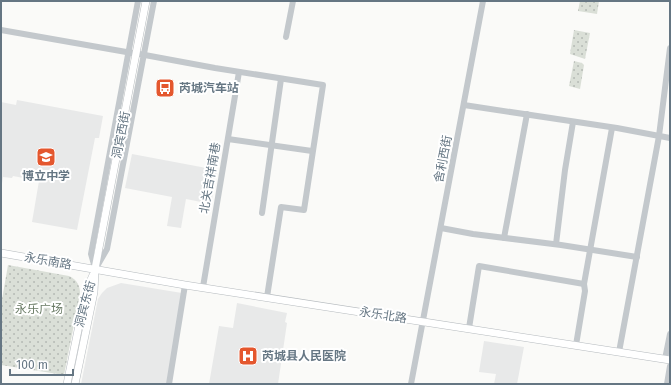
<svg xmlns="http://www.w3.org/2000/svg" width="671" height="385" viewBox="0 0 671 385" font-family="'Fira Sans','Noto Sans SC',sans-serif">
<defs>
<pattern id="green-dots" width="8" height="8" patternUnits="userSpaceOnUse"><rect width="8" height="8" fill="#dadfd7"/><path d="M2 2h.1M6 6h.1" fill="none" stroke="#b4b9b4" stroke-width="1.8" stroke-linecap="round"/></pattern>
</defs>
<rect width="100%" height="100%" fill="#fafaf8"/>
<g fill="#e8e9e9">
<polygon points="17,100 103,116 99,138 95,138 77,230 32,222 39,181 13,176 12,178 3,177 1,190 1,102 16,105"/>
<polygon points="132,154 217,170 212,199 202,197 201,202 186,199 181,228 167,226 172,197 125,188"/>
<polygon points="121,283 182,293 167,384 81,384 98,299 102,293 107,288"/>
<polygon points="237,303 287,313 285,322 287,323 278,384 209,384 219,326 233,328"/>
<polygon points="484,341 524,347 517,384 494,384 496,374 479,372"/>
</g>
<g fill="url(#green-dots)">
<polygon points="580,1 599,1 597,14 578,11"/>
<polygon points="574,30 590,33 585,59 570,54"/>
<polygon points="574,61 582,63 584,65 580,89 569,86"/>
<path d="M8 265 69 276C77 280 80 285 80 294L64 375 1 365V305Z"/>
</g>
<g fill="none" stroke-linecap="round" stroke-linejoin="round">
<g stroke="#b5babe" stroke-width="8">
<g id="major">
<polyline points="1,253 185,285 670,360"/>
<polyline points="67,384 86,291 93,275"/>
<polyline points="75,384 94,292 95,269 146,1"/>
</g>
</g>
<g stroke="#c3c8cc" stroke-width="6">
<polyline points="1,30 132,53"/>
<polyline points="286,37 293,1"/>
<polyline points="134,53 215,68 323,85 304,210 281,207 267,297"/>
<polyline points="464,105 617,128 670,138"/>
<polyline points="228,139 312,151"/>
<polyline points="262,213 281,79"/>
<polyline points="441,228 473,234 561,245 637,257"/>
<polyline points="504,238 527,114"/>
<polyline points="556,244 565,170 573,122"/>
<polyline points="95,268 91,254 138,1"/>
<polyline points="96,268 107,249 154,1"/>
<polyline points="203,287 239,72"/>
<polyline points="469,328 479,266 584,284"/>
<polyline points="576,345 585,291 584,284 612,128"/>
<polyline points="619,352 659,136 670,48"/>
<polyline points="665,359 670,334"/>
<polyline points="169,384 185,285"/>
<polyline points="411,384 483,1"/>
<polyline points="667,384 670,366"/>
</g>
<use href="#major" stroke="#fff" stroke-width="7"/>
</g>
<defs>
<g id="bus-square" transform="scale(1)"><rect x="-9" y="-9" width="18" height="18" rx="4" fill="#e4572e" stroke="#fff"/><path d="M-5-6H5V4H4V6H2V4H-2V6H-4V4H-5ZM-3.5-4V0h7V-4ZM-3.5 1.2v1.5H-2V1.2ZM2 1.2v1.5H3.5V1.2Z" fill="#fff"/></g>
<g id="school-square" transform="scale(1)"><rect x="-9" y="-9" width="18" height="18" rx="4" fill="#e4572e" stroke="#fff"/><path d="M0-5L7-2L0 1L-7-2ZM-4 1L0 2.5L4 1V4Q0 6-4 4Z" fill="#fff"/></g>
<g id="hospital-square" transform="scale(1)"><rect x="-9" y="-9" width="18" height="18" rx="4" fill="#e4572e" stroke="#fff"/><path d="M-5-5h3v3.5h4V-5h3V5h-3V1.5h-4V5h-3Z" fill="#fff"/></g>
</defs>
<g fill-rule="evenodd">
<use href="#bus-square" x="165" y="88"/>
<use href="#school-square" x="46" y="157"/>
<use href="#hospital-square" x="248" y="356"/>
</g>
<g text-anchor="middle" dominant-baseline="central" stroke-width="4" stroke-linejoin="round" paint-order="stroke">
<g font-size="12" font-weight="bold" fill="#657683" stroke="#fff" text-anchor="start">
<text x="179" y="88">芮城汽车站</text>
<text x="46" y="176" text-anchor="middle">博立中学</text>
<text x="262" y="356">芮城县人民医院</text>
</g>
<g font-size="12" fill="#657683" stroke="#fff">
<text transform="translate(121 135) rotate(-79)">洞宾西街</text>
<text transform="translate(443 159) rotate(-79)">舍利西街</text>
<text transform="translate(210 178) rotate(-80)">北关吉祥南巷</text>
<text transform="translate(48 261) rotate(10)">永乐南路</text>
<text transform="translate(85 304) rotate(-75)">洞宾东街</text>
<text transform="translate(383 315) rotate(9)">永乐北路</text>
</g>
<g font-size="12" fill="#687a64" stroke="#fff">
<text x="39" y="309">永乐广场</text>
</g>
</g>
<rect width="671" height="385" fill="none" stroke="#657683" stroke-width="4"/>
<path d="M10 369v6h63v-6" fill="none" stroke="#657683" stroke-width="2"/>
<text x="16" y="369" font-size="12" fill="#657683" stroke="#ffffff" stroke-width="3" paint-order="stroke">100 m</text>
</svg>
